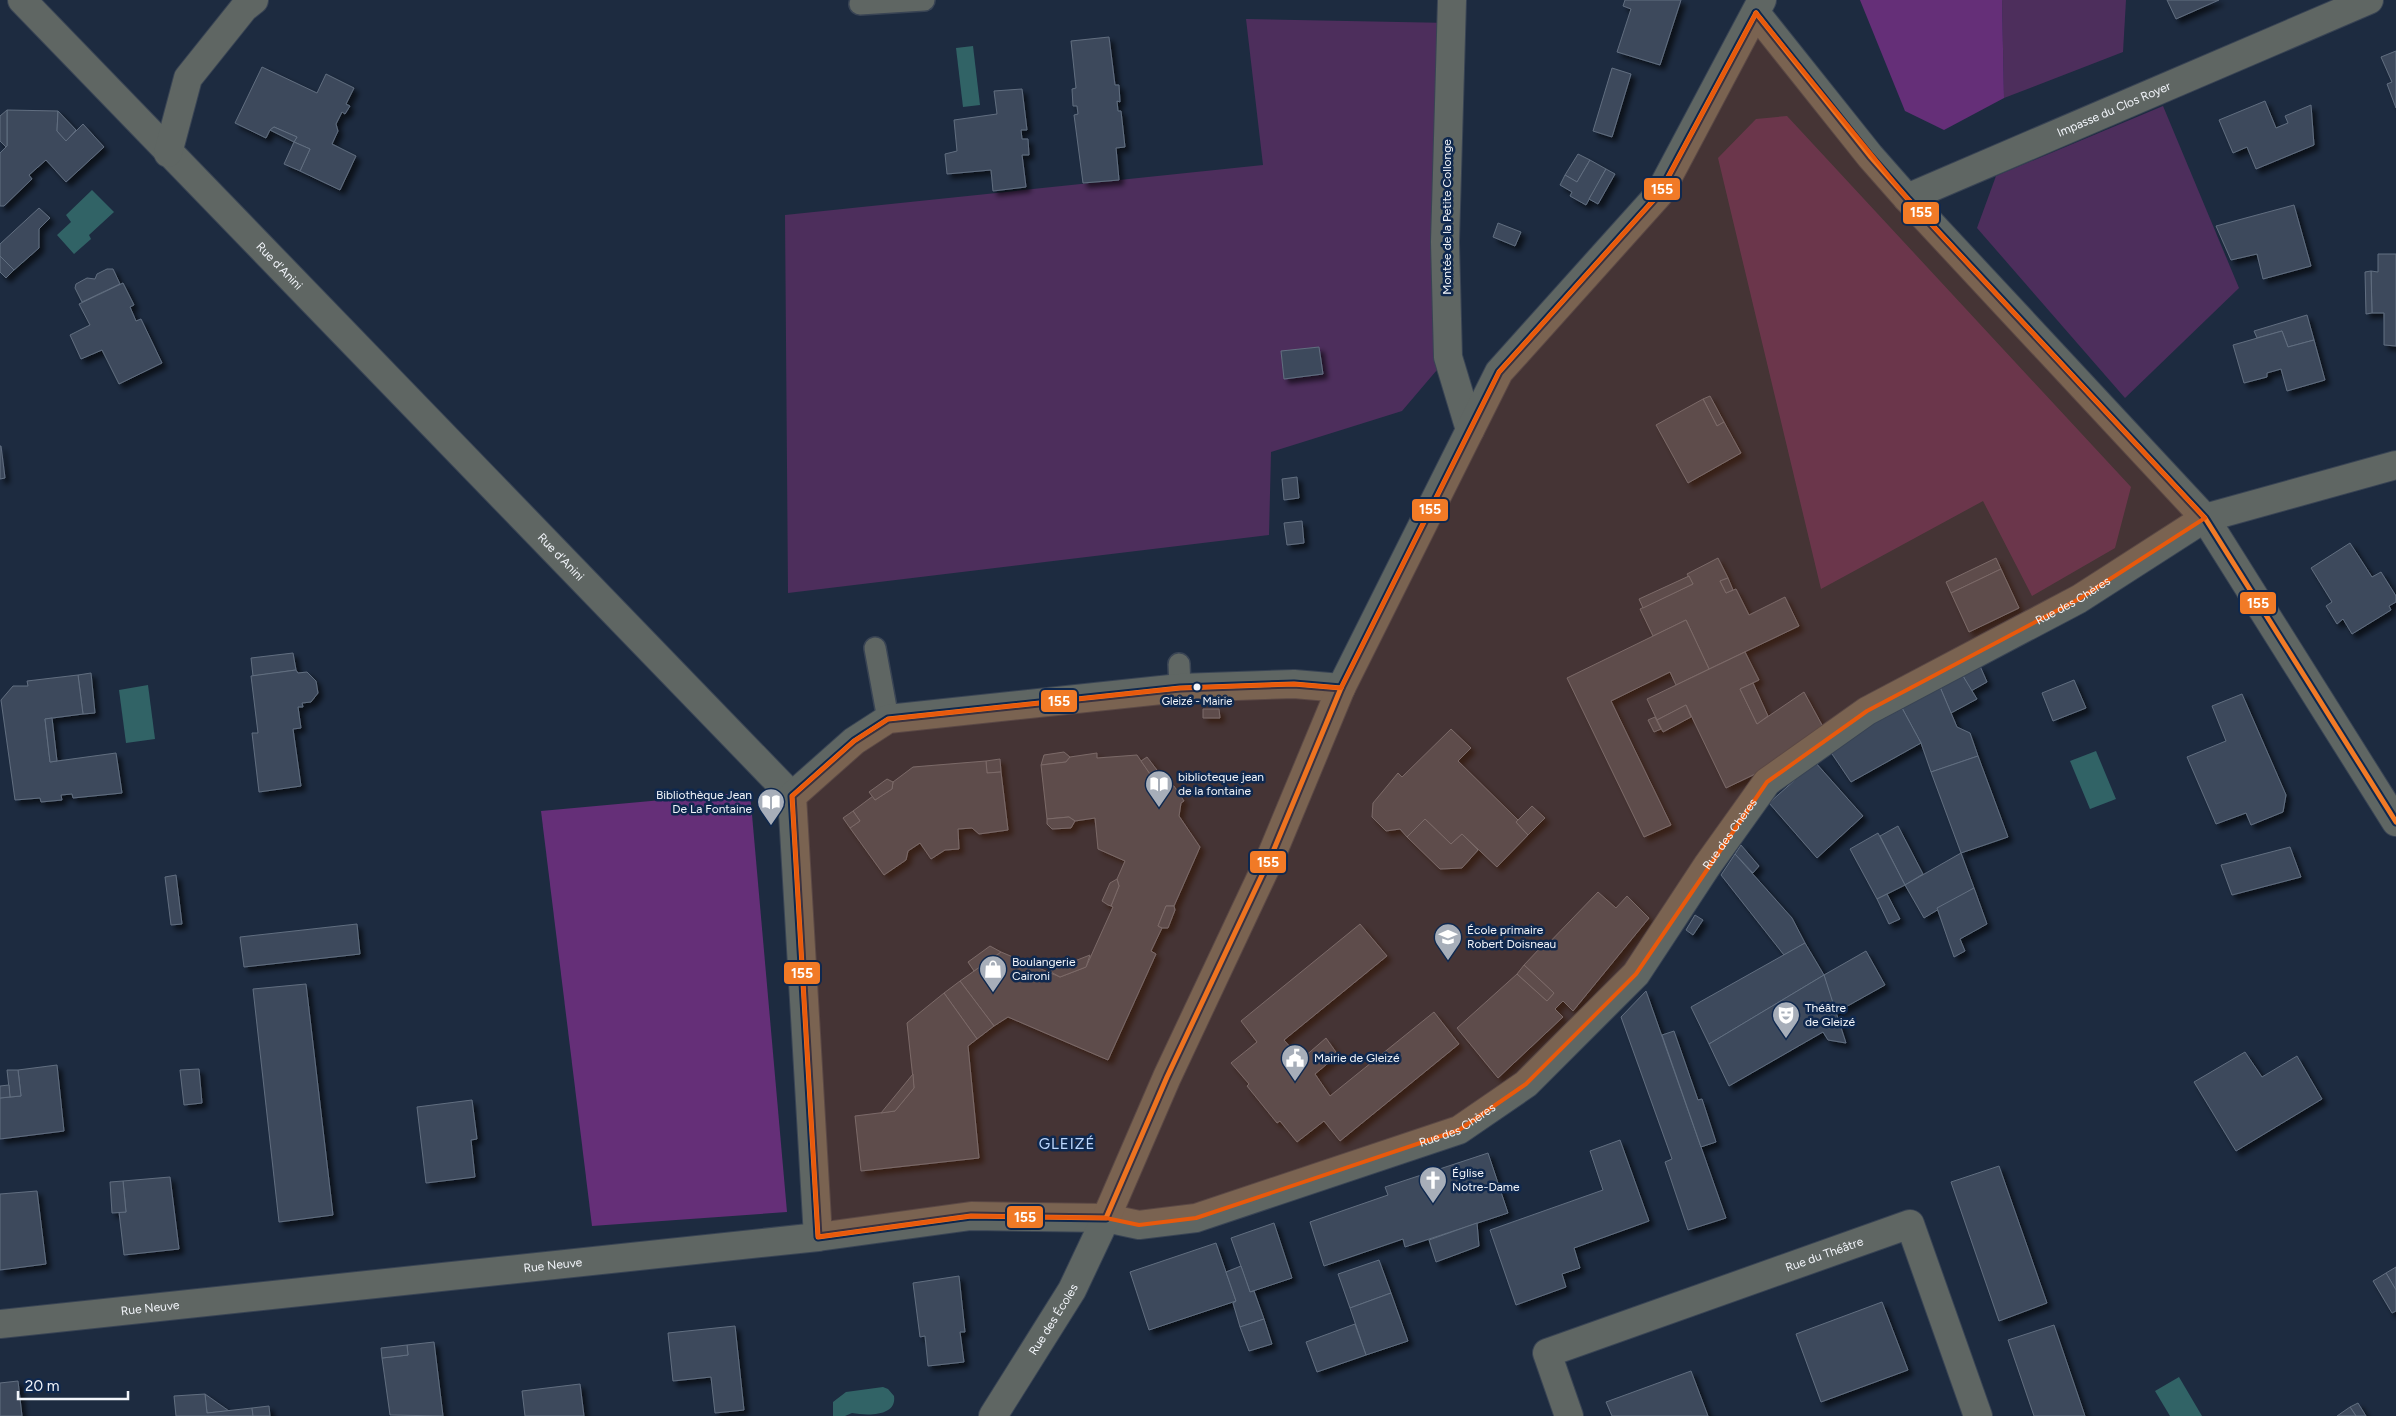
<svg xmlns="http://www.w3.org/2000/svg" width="2396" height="1416" viewBox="0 0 2396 1416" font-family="Figtree,sans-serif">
<defs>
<filter id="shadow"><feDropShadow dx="4.5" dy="4.5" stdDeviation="2.5" flood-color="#0009"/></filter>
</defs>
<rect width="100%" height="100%" fill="#1d2b40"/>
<g fill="#4d2e5c">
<polygon points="2002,0 2126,0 2123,52 2004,98"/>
<polygon points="1246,19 1451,23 1448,357 1402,411 1271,452 1269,535 788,593 785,215 1263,165"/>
<polygon points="2163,106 2239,288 2125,398 1977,228 1996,176"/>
<polygon points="1787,116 2131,487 2115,548 2032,596 1983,501 1821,589 1718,158 1756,119"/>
</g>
<g fill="#652f78">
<polygon points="1860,0 2002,0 2004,98 1944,130 1905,111"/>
<polygon points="750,792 787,1212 592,1226 541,811"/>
</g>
<g fill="#316366">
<polygon points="973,46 980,105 963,107 956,48"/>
<polygon points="92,190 114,212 89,235 91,239 74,254 57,235 71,222 66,215"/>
<polygon points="148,685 155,739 126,743 119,690"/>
<polygon points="2096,751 2116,799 2090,809 2070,761"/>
<polygon points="2179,1377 2202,1416 2170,1416 2155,1391"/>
<path d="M883 1387 888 1389 894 1396C897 1416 869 1416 852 1413L845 1416H833V1402L846 1392Z"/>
</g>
<g fill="#3e4a5c" stroke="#616e80" filter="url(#shadow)">
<polygon points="1625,0 1681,0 1660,65 1617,52 1631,9 1623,6"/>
<polygon points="2167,0 2219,0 2176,19"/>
<polygon points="1109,37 1115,85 1119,85 1120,102 1117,101 1118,111 1121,111 1125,147 1116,148 1119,180 1083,183 1074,115 1078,114 1077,106 1073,106 1072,89 1076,88 1071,41"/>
<polygon points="2396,51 2396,108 2387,84 2392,82 2381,57"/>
<polygon points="262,67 317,93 326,74 354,88 346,104 350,106 345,114 342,112 336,124 338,131 332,144 356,156 340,190 300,171 310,149 294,142 297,137 274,127 270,130 266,138 235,123"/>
<polygon points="1612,68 1631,74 1612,137 1593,131"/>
<polygon points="1022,89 1027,130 1021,130 1022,139 1028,139 1029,155 1022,155 1026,187 993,191 991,170 947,174 945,154 957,151 954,120 997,114 994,91"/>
<polygon points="2265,101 2276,128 2288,123 2285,116 2311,105 2314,145 2256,169 2247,147 2233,153 2219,120"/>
<polygon points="7,110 58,111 57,131 66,141 83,124 104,147 66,182 46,160 29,175 32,179 4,206 0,206 0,153 7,146"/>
<polygon points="7,110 7,146 6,147 0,141 0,116"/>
<polygon points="58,111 76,130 66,141 57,131"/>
<polygon points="274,127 297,137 294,142 270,130"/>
<polygon points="294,142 310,149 300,171 284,164"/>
<polygon points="1578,154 1590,160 1577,182 1565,175"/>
<polygon points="1590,160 1606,169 1586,205 1570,196 1572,192 1560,185 1565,175 1577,182"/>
<polygon points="1606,169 1615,174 1598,204 1589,199"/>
<polygon points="2294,205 2311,266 2263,279 2257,254 2231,260 2216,226"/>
<polygon points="39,208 50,218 39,229 39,248 14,270 0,256 0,244"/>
<polygon points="1498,223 1521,232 1515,246 1493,237"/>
<polygon points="2378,254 2396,254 2396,346 2384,345 2384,313 2372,313 2371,271 2378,272"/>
<polygon points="0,256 14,270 6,278 0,272"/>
<polygon points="107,269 113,269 120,284 82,302 75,288 76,284 87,278 95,279 97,274"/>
<polygon points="2371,271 2372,313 2366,314 2365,272"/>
<polygon points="123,283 134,305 130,307 136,321 141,319 162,363 119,384 102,350 81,359 70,335 90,325 79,304"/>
<polygon points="2307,315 2314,340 2288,347 2282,331 2257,338 2254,331"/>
<polygon points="2282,331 2288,347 2314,340 2325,380 2287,391 2281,369 2267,373 2267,377 2244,383 2233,345"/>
<polygon points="1319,347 1323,374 1284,379 1281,351"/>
<polygon points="1710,396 1724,422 1717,426 1703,399"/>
<polygon points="1703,399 1717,426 1724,422 1741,453 1688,483 1656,425"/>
<polygon points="1,446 5,478 0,479 0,446"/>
<polygon points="1297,477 1299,498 1284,500 1282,479"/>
<polygon points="1302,521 1304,543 1287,545 1284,523"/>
<polygon points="2350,543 2372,577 2381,572 2396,596 2396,602 2389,606 2391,610 2352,634 2343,619 2337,624 2326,606 2332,602 2311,568"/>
<polygon points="1718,558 1728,578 1720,581 1726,593 1736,589 1749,615 1785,597 1799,626 1709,669 1686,620 1653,636 1640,609 1693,584 1687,574"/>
<polygon points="1996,558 2001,569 1951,593 1946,582"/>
<polygon points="2001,569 2019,608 1969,632 1951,593"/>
<polygon points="1689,576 1693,584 1643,608 1639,599"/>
<polygon points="1728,578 1733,590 1726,593 1720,581"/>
<polygon points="1686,620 1709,669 1676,685 1670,672 1611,701 1671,825 1644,837 1567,678"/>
<polygon points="1745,652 1759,680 1740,689 1757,724 1804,692 1822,725 1774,765 1726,788 1686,705 1657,720 1647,699"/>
<polygon points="293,653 296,670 253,676 251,658"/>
<polygon points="1980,666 1987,682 1971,691 1963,676"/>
<polygon points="296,670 298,673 307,672 316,681 318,693 311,702 302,703 303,707 298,707 301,728 293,729 301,786 259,792 252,733 258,733 251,676"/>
<polygon points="91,673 95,713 83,714 78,675"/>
<polygon points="78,675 83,714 45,719 50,762 116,753 122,793 73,798 72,794 61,795 62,800 41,802 40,798 15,800 1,700 13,686 28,686 27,681"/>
<polygon points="1963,676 1977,699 1951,713 1940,687"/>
<polygon points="2074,680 2086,708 2053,721 2042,693"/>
<polygon points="1753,683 1768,716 1757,724 1740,689"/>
<polygon points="1940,687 1957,727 1970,733 1978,756 1931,772 1921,743 1902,708"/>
<polygon points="2242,694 2286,795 2283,812 2251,825 2246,813 2216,824 2187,757 2226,741 2212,706"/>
<polygon points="1686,705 1691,717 1663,732 1657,720"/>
<polygon points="1902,708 1921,743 1851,782 1828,748"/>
<polygon points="1203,709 1219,709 1220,718 1203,718"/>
<polygon points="1655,717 1661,729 1654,732 1648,720"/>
<polygon points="52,718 57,761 50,762 45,719"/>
<polygon points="1451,729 1471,748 1458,761 1518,820 1516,822 1528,835 1497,867 1462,834 1451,844 1425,819 1407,837 1400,829 1386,831 1372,817 1373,803 1398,773 1402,777"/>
<polygon points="1064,752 1070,757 1066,762 1041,765 1044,755"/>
<polygon points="1097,753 1097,758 1137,755 1157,784 1174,786 1184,801 1181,803 1179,816 1200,847 1174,906 1166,906 1158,926 1162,928 1151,951 1156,954 1108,1060 1008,1017 994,1026 960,981 1001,952 1060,977 1086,967 1113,907 1111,906 1119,886 1117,879 1125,861 1098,849 1095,818 1075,821 1069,817 1047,819 1041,765 1066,762 1070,757"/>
<polygon points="1978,756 2008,837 1961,853 1931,772"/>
<polygon points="1147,757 1163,778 1161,785 1157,784 1141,761"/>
<polygon points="1000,759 1001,772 987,773 986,761"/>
<polygon points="986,761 987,773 1001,772 1008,830 979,834 972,828 958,829 959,849 945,850 931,859 920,843 908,851 906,860 884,875 850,828 860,821 853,811 873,796 875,800 892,789 893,782 913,767"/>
<polygon points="1815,762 1863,816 1817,858 1769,803"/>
<polygon points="887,779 893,782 892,789 875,800 869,792"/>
<polygon points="1532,806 1545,818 1528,835 1516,822"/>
<polygon points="853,811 860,821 850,828 843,818"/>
<polygon points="1069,817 1075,821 1071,828 1052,829 1047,824 1047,819"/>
<polygon points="1425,819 1451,844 1462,834 1478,850 1462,868 1440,869 1407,837"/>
<polygon points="1898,826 1923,874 1905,885 1880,836"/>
<polygon points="1878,833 1905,885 1877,899 1850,849"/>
<polygon points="1741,845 1759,866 1753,873 1735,854"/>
<polygon points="2290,847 2301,877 2232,895 2221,865"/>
<polygon points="1961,853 1974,888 1924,918 1905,885"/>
<polygon points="1735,854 1792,918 1805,943 1784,955 1721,875"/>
<polygon points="176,875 182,924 171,925 165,877"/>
<polygon points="1117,879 1119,886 1111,906 1108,905 1102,901 1110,883"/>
<polygon points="1974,888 1987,924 1960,939 1965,951 1954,957 1937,908"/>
<polygon points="1598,892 1616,908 1627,896 1649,918 1573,1011 1563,1001 1555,1009 1563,1017 1498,1078 1457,1028 1517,974 1547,1001 1554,993 1524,965 1541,947 1543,949"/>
<polygon points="1887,894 1900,919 1889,924 1877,899"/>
<polygon points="1166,906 1174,906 1175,910 1168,928 1162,928 1158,926"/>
<polygon points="1695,915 1703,920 1693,935 1686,930"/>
<polygon points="357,924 360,954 244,967 240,937"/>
<polygon points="1360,924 1387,956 1284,1040 1291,1048 1294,1047 1303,1058 1326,1038 1338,1055 1315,1074 1330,1096 1434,1012 1459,1044 1340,1141 1324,1121 1297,1142 1280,1121 1277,1123 1247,1086 1249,1084 1231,1063 1257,1042 1241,1021"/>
<polygon points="1805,943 1824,975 1709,1044 1691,1007"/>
<polygon points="990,946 1001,952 974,971 968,962"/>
<polygon points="1866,951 1885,985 1835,1013 1824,975"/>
<polygon points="1090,955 1086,967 1060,977 1049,971"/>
<polygon points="1524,965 1554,993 1547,1001 1517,974"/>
<polygon points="1824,975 1846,1043 1828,1040 1823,1032 1729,1086 1709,1044"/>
<polygon points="960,981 994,1026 977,1039 944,993"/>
<polygon points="306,984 333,1215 279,1222 253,989"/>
<polygon points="1646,991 1726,1218 1688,1230 1665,1162 1672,1159 1621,1017"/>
<polygon points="944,993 977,1039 968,1046 979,1158 861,1171 855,1116 895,1111 914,1088 907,1023"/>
<polygon points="1674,1031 1698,1100 1702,1099 1716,1142 1701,1147 1662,1035"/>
<polygon points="2245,1052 2262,1077 2297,1056 2322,1099 2236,1151 2194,1082"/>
<polygon points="57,1065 64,1131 0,1139 0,1098 21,1096 18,1070"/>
<polygon points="199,1069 202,1103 184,1105 180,1070"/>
<polygon points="7,1070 18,1070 21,1096 10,1097"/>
<polygon points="913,1074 914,1088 895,1111 881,1113"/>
<polygon points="9,1085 10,1097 0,1098 0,1086"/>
<polygon points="472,1100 477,1139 471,1140 475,1177 426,1183 417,1107"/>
<polygon points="1620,1140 1649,1221 1574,1248 1580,1268 1562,1274 1566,1287 1516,1305 1490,1230 1603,1190 1590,1151"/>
<polygon points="1488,1153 1508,1213 1405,1247 1403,1239 1324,1266 1310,1222 1388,1195 1385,1187"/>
<polygon points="1999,1166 2047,1303 1999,1321 1951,1182"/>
<polygon points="170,1177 179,1249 124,1255 119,1212 126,1212 123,1181"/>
<polygon points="123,1181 126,1212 112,1213 110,1182"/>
<polygon points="37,1191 46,1264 0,1270 0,1194"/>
<polygon points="1274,1223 1292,1278 1250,1292 1231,1238"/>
<polygon points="1477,1223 1479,1246 1436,1262 1429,1240"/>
<polygon points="1216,1243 1236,1301 1149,1330 1130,1272"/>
<polygon points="1379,1260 1391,1293 1350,1308 1338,1274"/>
<polygon points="1241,1266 1250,1292 1254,1291 1264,1319 1240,1327 1233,1303 1236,1301 1226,1272"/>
<polygon points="2396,1267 2396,1290 2386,1273"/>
<polygon points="2386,1273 2396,1290 2396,1311 2392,1313 2373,1281"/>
<polygon points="959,1276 965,1332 960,1332 964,1362 928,1366 925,1336 920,1337 913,1283"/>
<polygon points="1391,1293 1408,1341 1366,1355 1350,1308"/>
<polygon points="1882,1302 1908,1370 1821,1402 1796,1334"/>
<polygon points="1264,1319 1272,1344 1249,1351 1240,1327"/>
<polygon points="1355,1324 1366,1355 1317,1372 1306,1342"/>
<polygon points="2054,1325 2085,1416 2034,1416 2008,1340"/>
<polygon points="735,1326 744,1410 715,1413 711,1377 673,1381 668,1333"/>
<polygon points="434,1342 443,1416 390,1415 382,1358 408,1355 407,1345"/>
<polygon points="407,1345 408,1355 382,1358 381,1348"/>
<polygon points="1691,1371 1708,1416 1612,1416 1606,1402"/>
<polygon points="18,1381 22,1416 0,1416 0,1383"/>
<polygon points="580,1384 584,1416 525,1416 522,1391"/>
<polygon points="205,1394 229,1411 207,1413"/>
<polygon points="205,1394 207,1413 252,1408 253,1416 176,1416 174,1396"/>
<polygon points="2358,1403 2366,1416 2356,1416 2350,1407"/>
<polygon points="269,1406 270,1416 253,1416 252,1408"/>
<polygon points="2350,1407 2356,1416 2337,1416"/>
</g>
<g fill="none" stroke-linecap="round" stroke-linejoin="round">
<g stroke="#394454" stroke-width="24">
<g id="service">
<polyline points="860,4 924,0"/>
<polyline points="875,648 888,719"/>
<polyline points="1179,664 1180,688"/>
</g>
</g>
<g stroke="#394454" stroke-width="30">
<g id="minor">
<path id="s1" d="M22 0 792 796 818 1237"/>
<polyline points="1452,0 1445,242 1448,357 1470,430"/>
<polyline points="1756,13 1870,156 1907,198 2205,518 2396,822"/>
<polyline points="168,153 188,78 244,8 254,0"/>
<path id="s2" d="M1907 198 2369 0"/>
<polyline points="792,796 854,741 888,719 1180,688 1294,684 1341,688"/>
<path id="s3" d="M0 1324 818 1237 971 1216 1106 1218 1139 1225 1196 1218 1459 1130 1526 1084 1636 974 1707 866 1767 782 1867 711 2079 599 2205 518 2396 465"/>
<path id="s4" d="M993 1416 1072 1290 1106 1218 1167 1077 1272 854 1341 688 1499 372 1659 194 1762 0"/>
<path id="s5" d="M1569 1416 1547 1353 1910 1224 1978 1416"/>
</g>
</g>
<use href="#service" stroke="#5f6663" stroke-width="21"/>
<use href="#minor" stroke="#5f6663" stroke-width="28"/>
<g stroke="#0f284e" stroke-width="9">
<g id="bus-1">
<polyline points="1756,13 1870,156 1907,198 2205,518 2396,822"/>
<polygon points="1294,684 1341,688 1272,854 1167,1077 1106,1218 971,1216 818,1237 792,796 854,741 888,719 1180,688"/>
<polyline points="1341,688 1499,372 1659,194 1756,13"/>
</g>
</g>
<use href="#bus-1" stroke="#f17a26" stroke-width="5"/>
</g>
<path fill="#e8590c" fill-opacity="0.2" stroke="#e8590c" stroke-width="4" stroke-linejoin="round" d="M1756 13 1907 198 2205 518 2079 599 1867 711 1767 782 1636 974 1526 1084 1459 1130 1196 1218 1139 1225 1106 1218 971 1216 818 1237 792 796 854 741 888 719 1180 688 1294 684 1341 688 1499 372 1659 194Z"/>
<defs>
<g id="library-pin" transform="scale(1.4375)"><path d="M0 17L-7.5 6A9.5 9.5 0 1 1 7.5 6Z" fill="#a7aeb9" stroke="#0f284e"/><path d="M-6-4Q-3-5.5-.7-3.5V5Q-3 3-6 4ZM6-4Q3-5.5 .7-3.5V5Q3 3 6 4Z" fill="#fff"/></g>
<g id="school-pin" transform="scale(1.4375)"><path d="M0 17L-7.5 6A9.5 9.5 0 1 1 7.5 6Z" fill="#a7aeb9" stroke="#0f284e"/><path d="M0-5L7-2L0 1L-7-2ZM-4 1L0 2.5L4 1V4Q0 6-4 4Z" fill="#fff"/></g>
<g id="shop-pin" transform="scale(1.4375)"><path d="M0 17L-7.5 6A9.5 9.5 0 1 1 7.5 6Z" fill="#a7aeb9" stroke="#0f284e"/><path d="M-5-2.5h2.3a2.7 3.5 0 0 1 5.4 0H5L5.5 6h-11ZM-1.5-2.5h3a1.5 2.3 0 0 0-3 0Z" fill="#fff"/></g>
<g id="theatre-pin" transform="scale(1.4375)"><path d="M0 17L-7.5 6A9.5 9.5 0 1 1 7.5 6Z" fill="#a7aeb9" stroke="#0f284e"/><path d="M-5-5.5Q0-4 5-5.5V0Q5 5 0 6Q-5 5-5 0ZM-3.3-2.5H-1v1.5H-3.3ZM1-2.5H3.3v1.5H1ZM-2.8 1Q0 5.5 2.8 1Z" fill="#fff"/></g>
<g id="civic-pin" transform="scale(1.4375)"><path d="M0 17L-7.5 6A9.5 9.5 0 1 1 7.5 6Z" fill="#a7aeb9" stroke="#0f284e"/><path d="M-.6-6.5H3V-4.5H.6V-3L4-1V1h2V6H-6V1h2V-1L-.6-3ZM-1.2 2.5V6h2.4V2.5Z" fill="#fff"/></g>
<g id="church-pin" transform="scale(1.4375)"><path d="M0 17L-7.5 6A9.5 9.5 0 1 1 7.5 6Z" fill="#a7aeb9" stroke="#0f284e"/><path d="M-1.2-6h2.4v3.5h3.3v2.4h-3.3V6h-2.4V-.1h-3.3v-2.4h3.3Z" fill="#fff"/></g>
</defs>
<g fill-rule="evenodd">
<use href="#library-pin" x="1159" y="784"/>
<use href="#library-pin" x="771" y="802"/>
<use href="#school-pin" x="1448" y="937"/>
<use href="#shop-pin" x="993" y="969"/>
<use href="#theatre-pin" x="1786" y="1015"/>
<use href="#civic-pin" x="1295" y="1058"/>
<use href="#church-pin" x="1433" y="1180"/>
</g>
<circle fill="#f2f5fa" stroke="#0f284e" stroke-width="2" cx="1197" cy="687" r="4.5"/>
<g text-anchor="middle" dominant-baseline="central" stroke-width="5" stroke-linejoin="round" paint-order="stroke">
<g font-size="11" fill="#f2f5fa" stroke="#0f284e">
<text x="1197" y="701">Gleizé - Mairie</text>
</g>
<g font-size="12" fill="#f2f5fa" stroke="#0f284e">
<text stroke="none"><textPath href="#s2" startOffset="225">Impasse du Clos Royer</textPath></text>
<text transform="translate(1447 217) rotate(-90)">Montée de la Petite Collonge</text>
<text stroke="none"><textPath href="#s1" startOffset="370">Rue d'Anini</textPath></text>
<text stroke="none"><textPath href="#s1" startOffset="775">Rue d'Anini</textPath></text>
<text stroke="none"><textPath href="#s3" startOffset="2306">Rue des Chères</textPath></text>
<text stroke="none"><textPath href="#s3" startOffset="1886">Rue des Chères</textPath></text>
<text stroke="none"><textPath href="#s3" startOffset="1481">Rue des Chères</textPath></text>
<text stroke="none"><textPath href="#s5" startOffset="361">Rue du Théâtre</textPath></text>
<text stroke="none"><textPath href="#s3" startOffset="556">Rue Neuve</textPath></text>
<text stroke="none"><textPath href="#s3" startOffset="151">Rue Neuve</textPath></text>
<text stroke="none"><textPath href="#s4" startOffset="114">Rue des Écoles</textPath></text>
</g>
<g font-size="12" fill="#f2f5fa" stroke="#0f284e" text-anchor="start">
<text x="1178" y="777">biblioteque jean<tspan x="1178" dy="14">de la fontaine</tspan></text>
<text x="752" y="795" text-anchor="end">Bibliothèque Jean<tspan x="752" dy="14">De La Fontaine</tspan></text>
<text x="1467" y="930">École primaire<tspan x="1467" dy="14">Robert Doisneau</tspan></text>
<text x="1012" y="962">Boulangerie<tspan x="1012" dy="14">Caironi</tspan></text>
<text x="1805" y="1008">Théâtre<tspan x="1805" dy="14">de Gleizé</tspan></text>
<text x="1314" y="1058">Mairie de Gleizé</text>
<text x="1452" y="1173">Église<tspan x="1452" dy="14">Notre-Dame</tspan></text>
</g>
<g font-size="15" letter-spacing="1" fill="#bed8fe" stroke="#0f284e">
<text x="1067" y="1144">GLEIZÉ</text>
</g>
</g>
<g stroke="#0f284e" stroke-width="2">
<rect x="1643" y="177" width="38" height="24" rx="5" fill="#f17a26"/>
<rect x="1902" y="201" width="38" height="24" rx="5" fill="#f17a26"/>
<rect x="1411" y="498" width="38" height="24" rx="5" fill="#f17a26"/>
<rect x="2239" y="591" width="38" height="24" rx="5" fill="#f17a26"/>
<rect x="1040" y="689" width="38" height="24" rx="5" fill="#f17a26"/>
<rect x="1249" y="850" width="38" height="24" rx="5" fill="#f17a26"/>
<rect x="783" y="961" width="38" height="24" rx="5" fill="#f17a26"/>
<rect x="1006" y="1205" width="38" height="24" rx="5" fill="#f17a26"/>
</g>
<g font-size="14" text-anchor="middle" font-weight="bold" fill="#fff">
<text x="1662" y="194">155</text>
<text x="1921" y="217">155</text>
<text x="1430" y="514">155</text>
<text x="2258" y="608">155</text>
<text x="1059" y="706">155</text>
<text x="1268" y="867">155</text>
<text x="802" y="978">155</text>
<text x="1025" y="1222">155</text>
</g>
<path d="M18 1391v8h110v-8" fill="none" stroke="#f2f5fa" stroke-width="2.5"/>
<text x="25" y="1391" font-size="15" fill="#f2f5fa" stroke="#0f284e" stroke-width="4" paint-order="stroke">20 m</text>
</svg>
